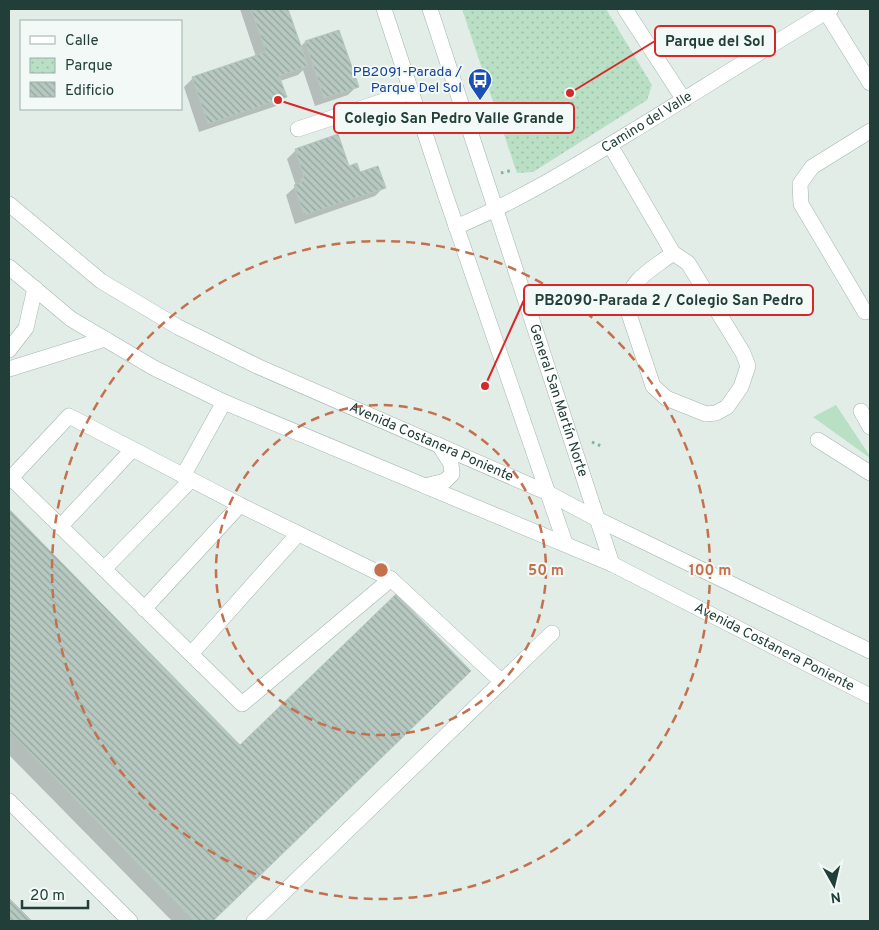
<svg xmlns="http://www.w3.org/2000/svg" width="879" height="930" viewBox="0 0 879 930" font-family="Overpass,sans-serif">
<defs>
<pattern id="park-dots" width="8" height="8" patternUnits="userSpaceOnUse" patternTransform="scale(1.25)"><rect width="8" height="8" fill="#b9dfc5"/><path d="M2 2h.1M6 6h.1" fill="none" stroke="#9fc0aa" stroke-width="1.8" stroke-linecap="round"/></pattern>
<pattern id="building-back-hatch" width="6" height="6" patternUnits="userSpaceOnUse" patternTransform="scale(1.25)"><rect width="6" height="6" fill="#b7c8c1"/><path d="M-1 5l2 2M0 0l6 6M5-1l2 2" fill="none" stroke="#94a49e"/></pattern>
</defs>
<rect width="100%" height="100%" fill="#e2ede8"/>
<polygon fill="#b9dfc5" points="836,405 870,456 870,458 813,417"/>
<polygon fill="url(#park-dots)" points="462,9 606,9 652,85 647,100 533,172 517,173"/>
<g fill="#0003">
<polygon points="240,9 287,9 300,47 305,42 338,31 357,86 348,95 315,106 303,70 298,75 280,81 285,97 276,106 199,132 184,87 193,78 256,57"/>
<polygon points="296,150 348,167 384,187 375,196 295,224 286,195 296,186 287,159"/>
<polygon points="9,511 240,747 458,683 212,921 172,921 9,755"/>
</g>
<g fill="url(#building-back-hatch)" stroke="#b4c7bf">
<polygon points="251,9 288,9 308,66 279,76 287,97 208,124 192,77 266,52"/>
<polygon points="339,30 359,87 324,98 305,41"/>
<polygon points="338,134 349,166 357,163 360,172 378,166 386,188 304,215 294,185 302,182 301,179 304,177 295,149"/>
<polygon points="9,509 240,745 396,594 471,671 213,921 194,921 9,731"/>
<polygon points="9,898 32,921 9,921"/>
</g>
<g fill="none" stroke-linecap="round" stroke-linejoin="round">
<g stroke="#a4b5b0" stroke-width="16">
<g id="minor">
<polyline points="384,9 444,191 565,543"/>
<path id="s1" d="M430 9 612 564"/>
<polyline points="625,9 684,100"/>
<polyline points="826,12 870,83"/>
<polyline points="298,129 411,92"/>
<path d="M610 145 673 253 688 263 743 353 748 366 741 387 727 407 716 413 706 414 666 398 653 386 627 308C627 280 653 269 673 253"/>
<path id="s2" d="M9 204 101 281 178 327 257 366 548 493 597 519 870 651"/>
<path id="s3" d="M456 227C520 200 577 165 636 129 701 89 766 48 831 9"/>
<path id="s4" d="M9 267 71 319 154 368 224 402 612 564 870 696"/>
<polyline points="865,312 801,204 800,184 812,167 870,131"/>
<polyline points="9,350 26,328 35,288"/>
<polyline points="9,369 105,339"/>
<polyline points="861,411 870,427"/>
<polyline points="818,440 870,473"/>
<polyline points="9,476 242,704 391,579"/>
<polyline points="183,476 224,402"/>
<polyline points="11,478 69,416 240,505 391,579 502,682"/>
<polyline points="425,486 445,481 452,474 451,464 439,445"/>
<polyline points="60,527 132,450"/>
<polyline points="104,569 191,480"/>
<polyline points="144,609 240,505"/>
<polyline points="191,654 298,534"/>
<polyline points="9,801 130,921"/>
<polyline points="254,921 552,633"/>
</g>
</g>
<g stroke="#80b2a4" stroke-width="3" stroke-dasharray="2.5 4" stroke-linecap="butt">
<polyline points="501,173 513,170"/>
<polyline points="592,442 603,447"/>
</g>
<use href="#minor" stroke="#fff" stroke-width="15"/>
</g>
<g fill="none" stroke="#c4704c" stroke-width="2.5" stroke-dasharray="9 6">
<circle cx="381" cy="570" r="165"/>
<circle cx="381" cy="570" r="329"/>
</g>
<defs>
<g id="bus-pin" transform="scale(1.25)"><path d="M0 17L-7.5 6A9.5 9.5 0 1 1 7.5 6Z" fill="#1a4fb4" stroke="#f2f9f6"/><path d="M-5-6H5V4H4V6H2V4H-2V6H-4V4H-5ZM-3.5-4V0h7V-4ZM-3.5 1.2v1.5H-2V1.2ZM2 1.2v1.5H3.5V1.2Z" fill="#fff"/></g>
</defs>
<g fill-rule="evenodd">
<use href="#bus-pin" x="480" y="80"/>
</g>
<g text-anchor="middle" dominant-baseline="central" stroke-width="4" stroke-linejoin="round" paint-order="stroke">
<g font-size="14" fill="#164399" stroke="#f2f9f6" text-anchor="end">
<text x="462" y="72">PB2091-Parada /<tspan x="462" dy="16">Parque Del Sol</tspan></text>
</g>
<g font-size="14" fill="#213f38" stroke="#f2f9f6">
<text stroke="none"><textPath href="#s3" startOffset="218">Camino del Valle</textPath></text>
<text stroke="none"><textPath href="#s1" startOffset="412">General San Martín Norte</textPath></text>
<text stroke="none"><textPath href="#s2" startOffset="488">Avenida Costanera Poniente</textPath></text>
<text stroke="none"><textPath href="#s4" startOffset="858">Avenida Costanera Poniente</textPath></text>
</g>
</g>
<circle cx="381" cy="570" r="8" fill="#c4704c" stroke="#f2f9f6" stroke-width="2.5"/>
<g font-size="15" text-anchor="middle" font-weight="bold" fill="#c4704c" stroke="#f2f9f6" stroke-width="4" stroke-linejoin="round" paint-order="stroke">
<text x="546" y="575">50 m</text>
<text x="710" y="575">100 m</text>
</g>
<path fill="none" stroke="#d62828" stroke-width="2" d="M570 93L655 41M278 100L334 118M485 386L524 300"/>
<g fill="#d62828" stroke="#f2f9f6" stroke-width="2">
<circle cx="570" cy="93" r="5"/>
<circle cx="278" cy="100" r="5"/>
<circle cx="485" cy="386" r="5"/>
</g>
<g fill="#f2f9f6" stroke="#d62828" stroke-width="2">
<rect x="655" y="26" width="120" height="30" rx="5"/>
<rect x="334" y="103" width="240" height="30" rx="5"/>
<rect x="524" y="285" width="289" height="30" rx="5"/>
</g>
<g font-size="15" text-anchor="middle" font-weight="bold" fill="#213f38">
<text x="715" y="46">Parque del Sol</text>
<text x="454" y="123">Colegio San Pedro Valle Grande</text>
<text x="669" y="305">PB2090-Parada 2 / Colegio San Pedro</text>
</g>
<rect width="879" height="930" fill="none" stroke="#213f38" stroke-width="20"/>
<rect x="20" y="20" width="162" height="90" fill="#f2f9f6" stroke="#9eafaa"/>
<rect x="30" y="36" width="25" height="8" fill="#ffffff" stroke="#9eafaa"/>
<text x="65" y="45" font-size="15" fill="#213f38">Calle</text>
<rect x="30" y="58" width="25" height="15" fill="url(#park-dots)" stroke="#9eafaa"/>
<text x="65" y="70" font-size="15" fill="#213f38">Parque</text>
<rect x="30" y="82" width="25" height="15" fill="url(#building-back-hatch)" stroke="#9eafaa"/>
<text x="65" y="95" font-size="15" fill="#213f38">Edificio</text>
<g transform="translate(834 885) rotate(172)" stroke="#f2f9f6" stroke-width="4" paint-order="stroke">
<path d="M0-4L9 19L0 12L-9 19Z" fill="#213f38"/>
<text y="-8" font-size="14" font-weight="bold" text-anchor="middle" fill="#213f38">N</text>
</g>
<path d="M22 900v8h66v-8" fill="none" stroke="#213f38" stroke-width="2.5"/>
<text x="30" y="900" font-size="15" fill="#213f38" stroke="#f2f9f6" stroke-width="4" paint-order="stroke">20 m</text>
</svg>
